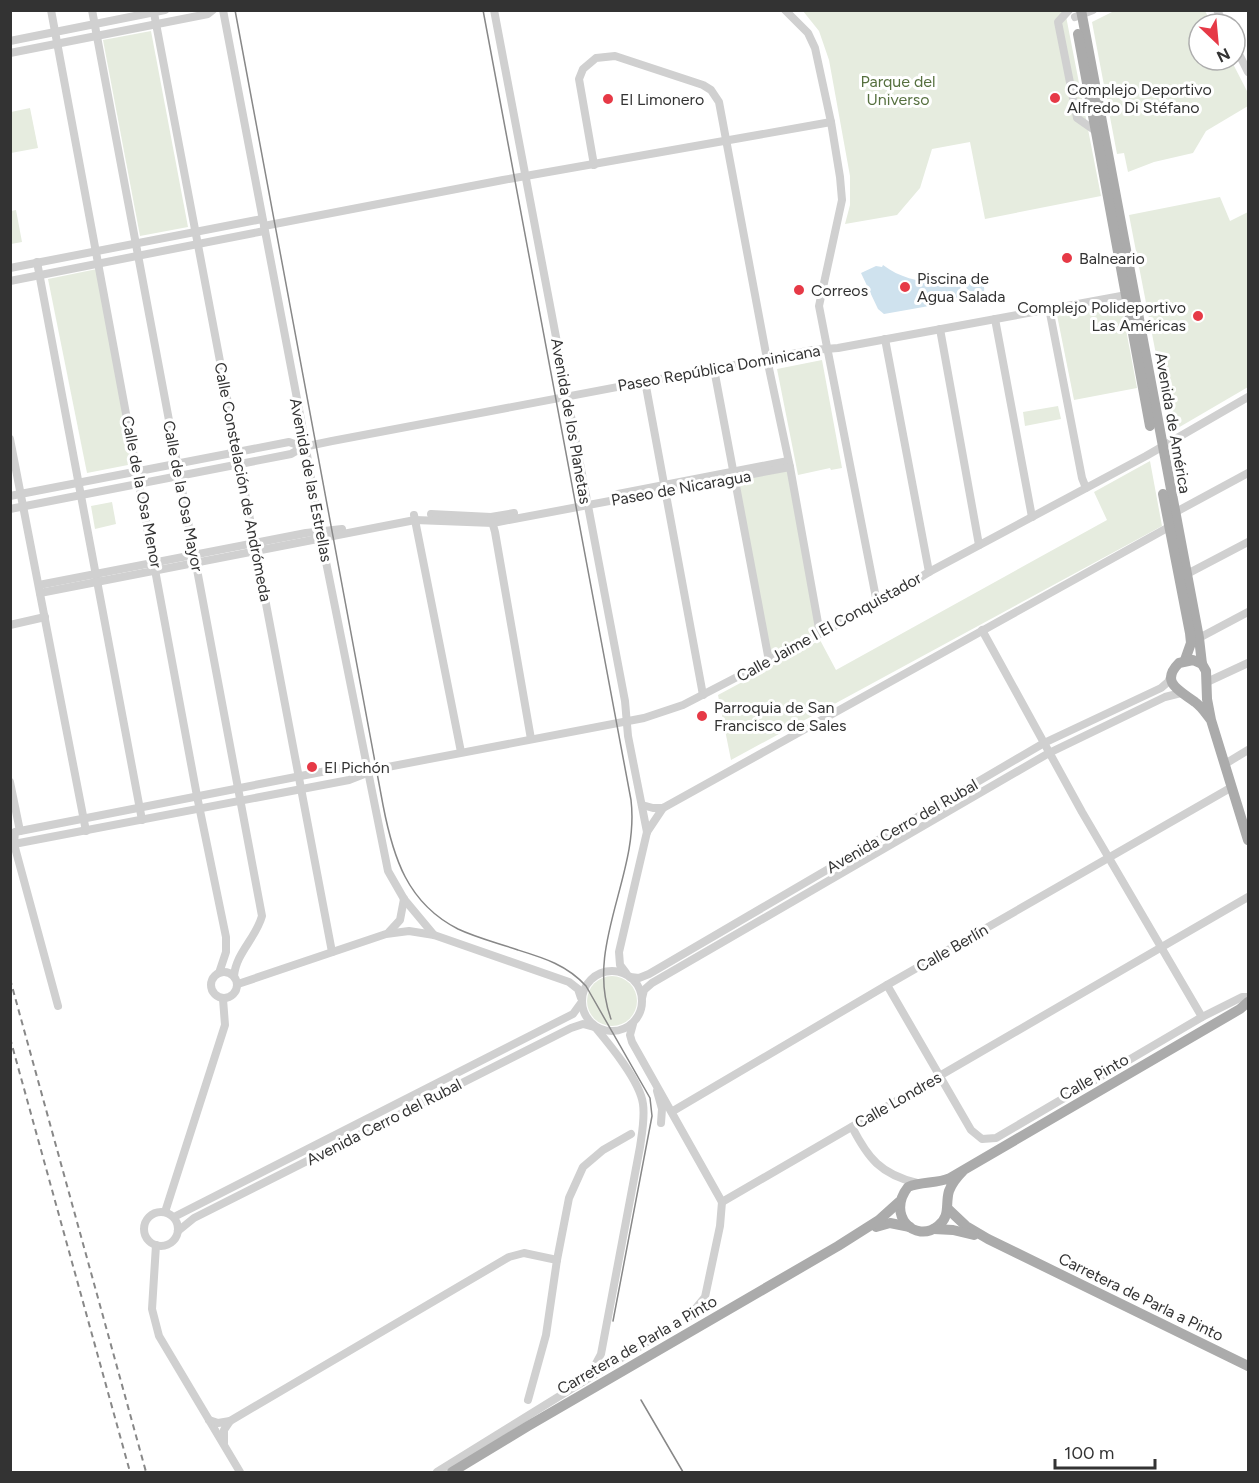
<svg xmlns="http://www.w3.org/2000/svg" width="1259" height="1483" viewBox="0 0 1259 1483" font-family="Figtree,sans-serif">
<rect width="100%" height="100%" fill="#fff"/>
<g fill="#e6ecdf">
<polygon points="803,11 1065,11 1101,196 985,219 970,142 932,149 920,188 897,215 845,224 850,205 850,176 829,60 819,31"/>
<polygon points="1114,11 1205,11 1212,24 1199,24 1199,60 1231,60 1248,93 1248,106 1206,131 1193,153 1154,162 1128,172 1124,153 1117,154 1092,22"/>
<polygon points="151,31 188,227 140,236 103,40"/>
<polygon points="30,108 38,148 11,153 11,112"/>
<polygon points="1220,197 1230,221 1248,212 1248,387 1171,432 1129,215"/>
<polygon points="16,210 22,242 11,244 11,211"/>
<polygon points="97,269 133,464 87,473 48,279"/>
<polygon points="1121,303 1137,388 1074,400 1057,315"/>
<polygon points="822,360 842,468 831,470 830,468 798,475 777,369"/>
<polygon points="1058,406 1061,419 1025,426 1023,412"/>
<polygon points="1150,461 1162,526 731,760 718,695 820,640 836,670 1107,520 1094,492"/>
<polygon points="787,467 820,634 770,660 735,477"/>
<polygon points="112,502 116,524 95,529 91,506"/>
<circle cx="612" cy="1001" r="25"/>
</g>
<g fill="#cfe2ee">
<path d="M883 265C904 281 929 284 954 281L960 285 963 300 884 314 878 309 861 273 876 266 882 267Z"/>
<path d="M975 279 982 282C989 295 978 298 968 300L966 284Z"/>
</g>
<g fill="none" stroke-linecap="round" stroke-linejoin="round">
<g stroke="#d0d0d0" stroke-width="8">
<polyline points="51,10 197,796 226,937 226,952 219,973"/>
<path d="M92 10 262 916C256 938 236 953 234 976"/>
<polyline points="223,10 302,425 320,532 388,871 404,899 434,935"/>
<polyline points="494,10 625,701 628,736 647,832"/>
<polyline points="785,10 808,33 815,48 831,122 840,177 842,200 819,306 877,603"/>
<polyline points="1069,10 1058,22 1077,118 1097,132"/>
<polyline points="1217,10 1224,24"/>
<polyline points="154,13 332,952"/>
<polyline points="1075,17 1093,10"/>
<polyline points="10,41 165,10"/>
<polyline points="1235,46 1248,72"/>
<polyline points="10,53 208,14 213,10"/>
<polyline points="594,165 579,79 583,69 596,58 615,56 703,85 711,90 719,102 767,359 790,467 820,634"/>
<polyline points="264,226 503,180 831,122"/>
<polyline points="37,262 142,820"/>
<polyline points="10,268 262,219"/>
<polyline points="10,281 264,231"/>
<polyline points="1049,308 1082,478 1086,488"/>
<polyline points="995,319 1032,517"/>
<polyline points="940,329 979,545"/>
<polyline points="885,339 929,572"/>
<polyline points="714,369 769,661"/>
<polyline points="645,381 703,695"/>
<polyline points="10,439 86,831"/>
<polyline points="618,494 788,461"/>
<polyline points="10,496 289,442 303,447"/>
<polyline points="10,509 291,454 303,447 332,441 813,350 838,348 1132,294"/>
<polyline points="1174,513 1248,473"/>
<polyline points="431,514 491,517 514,513"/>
<polyline points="414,515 461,752"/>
<polyline points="491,518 495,532 531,739"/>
<polyline points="1187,574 1248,542"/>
<polyline points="39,585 306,533 342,529"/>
<polyline points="40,593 415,520 493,523 790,467"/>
<polyline points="10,625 45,617"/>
<polyline points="982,630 1082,812 1202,1017"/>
<polyline points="1199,638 1248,612"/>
<polyline points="1207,682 1248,663"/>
<polyline points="1225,764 1248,750"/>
<polyline points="10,782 20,831"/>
<polyline points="642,805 653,808 663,808 1169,527"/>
<polyline points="14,844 349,780 377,769 644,718 683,705 820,634 891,595 929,572 1146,456 1248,397"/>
<polyline points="389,932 400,920 404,899"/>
<circle cx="612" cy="1001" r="30"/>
<circle cx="224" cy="985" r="13"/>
<polyline points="626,973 620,965 619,952 647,832 663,808"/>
<polyline points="630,977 639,978 649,974 1044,743 1161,688 1168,682 1172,673"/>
<polyline points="238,984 386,934 409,931 434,935 569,982 578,989 581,998"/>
<polyline points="887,985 971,1130 982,1139 996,1138 1202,1017 1242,997 1248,997"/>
<polyline points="642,998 644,990 652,983 1049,753 1165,697 1181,693"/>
<polyline points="58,1006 14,844 15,832 352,766 370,768"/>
<polyline points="633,1024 630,1035 632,1042 722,1202 1248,897"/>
<polyline points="657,1091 662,1109 661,1123"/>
<polyline points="673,1111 887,985 1232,787"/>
<path d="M852 1127C868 1158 880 1174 917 1183"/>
<circle cx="161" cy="1229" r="17"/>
<polyline points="165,1212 225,1025 223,999"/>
<polyline points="174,1217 573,1014 581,1003"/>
<polyline points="178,1231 194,1218 571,1028 583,1024 594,1027"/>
<polyline points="156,1245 152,1309 159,1336 240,1472"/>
<polyline points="687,1319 705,1297 720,1226 722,1202"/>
<path d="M582 1382 592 1371 601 1354 640 1147C642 1133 645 1118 643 1104 640 1081 610 1045 595 1027"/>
<polyline points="528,1400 546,1335 557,1260 569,1198 583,1167 603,1150 631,1134"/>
<polyline points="209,1420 218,1423 230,1421 224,1430 224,1443"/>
<polyline points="230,1421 509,1257 524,1253 557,1260"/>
<polyline points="437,1472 647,1342"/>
</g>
<g stroke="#ababab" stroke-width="10">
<polyline points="1081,10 1199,638 1202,664"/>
<polyline points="1078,34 1150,426"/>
<polyline points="1163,494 1190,633 1191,643 1185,660"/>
<path d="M1211 720C1206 714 1202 707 1195 702 1181 691 1159 683 1179 663L1193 660 1202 664 1206 671 1207 699 1211 720 1248 840"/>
<path d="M963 1171C957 1177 952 1183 949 1191 945 1204 951 1216 938 1226 915 1244 886 1215 908 1187 922 1181 936 1184 950 1178L1240 1009 1248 1002"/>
<polyline points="948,1209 966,1226 988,1239 1248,1366"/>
<polyline points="876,1227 890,1223 910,1227"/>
<polyline points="934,1229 953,1230 974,1235"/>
<polyline points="452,1472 528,1426 838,1246 879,1220 899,1202"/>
</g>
<g stroke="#888" stroke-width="1.5">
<path d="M235 10 383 805C393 857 407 903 458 929 477 938 498 943 518 950 544 958 567 965 586 986L650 1098 652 1116 613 1321"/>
<path d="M483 10 631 800C640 875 584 945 611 1019"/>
<polyline points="641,1400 683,1472"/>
</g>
<g stroke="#888" stroke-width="2" stroke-dasharray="6 4.5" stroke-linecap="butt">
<polyline points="10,979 146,1472"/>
<polyline points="10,1038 130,1472"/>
</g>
</g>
<g fill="#e63946" stroke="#fff" stroke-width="2">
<circle cx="1055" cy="98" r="6"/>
<circle cx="608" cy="99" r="6"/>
<circle cx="1067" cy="258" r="6"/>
<circle cx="905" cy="287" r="6"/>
<circle cx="799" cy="290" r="6"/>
<circle cx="1198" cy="316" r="6"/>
<circle cx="702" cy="716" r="6"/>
<circle cx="312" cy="767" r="6"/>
</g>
<g text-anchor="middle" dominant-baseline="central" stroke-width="6" stroke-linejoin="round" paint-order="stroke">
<g font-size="16" fill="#56703f" stroke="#fff">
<text x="898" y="81">Parque del<tspan x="898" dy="18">Universo</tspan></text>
</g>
<g font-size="16" fill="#333" stroke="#fff" text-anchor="start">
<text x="1067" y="89">Complejo Deportivo<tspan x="1067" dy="18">Alfredo Di Stéfano</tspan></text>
<text x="620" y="99">El Limonero</text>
<text x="1079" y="258">Balneario</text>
<text x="917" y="278">Piscina de<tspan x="917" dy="18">Agua Salada</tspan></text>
<text x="811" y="290">Correos</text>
<text x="1186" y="307" text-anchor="end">Complejo Polideportivo<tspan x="1186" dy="18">Las Américas</tspan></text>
<text x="714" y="707">Parroquia de San<tspan x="714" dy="18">Francisco de Sales</tspan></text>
<text x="324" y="767">El Pichón</text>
</g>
<g font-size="16" fill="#333" stroke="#fff">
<text transform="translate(719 368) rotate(-10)">Paseo República Dominicana</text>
<text transform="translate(571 421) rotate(80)">Avenida de los Planetas</text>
<text transform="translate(1173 423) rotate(80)">Avenida de América</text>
<text transform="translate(311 480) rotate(79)">Avenida de las Estrellas</text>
<text transform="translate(243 482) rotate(79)">Calle Constelación de Andrómeda</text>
<text transform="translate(681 488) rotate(-10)">Paseo de Nicaragua</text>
<text transform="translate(142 492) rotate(79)">Calle de la Osa Menor</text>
<text transform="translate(183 496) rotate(79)">Calle de la Osa Mayor</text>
<text transform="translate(829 627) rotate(-29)">Calle Jaime I El Conquistador</text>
<text transform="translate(902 826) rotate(-30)">Avenida Cerro del Rubal</text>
<text transform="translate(952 948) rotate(-30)">Calle Berlín</text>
<text transform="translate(1094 1077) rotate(-30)">Calle Pinto</text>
<text transform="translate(898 1100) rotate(-30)">Calle Londres</text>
<text transform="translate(384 1122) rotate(-27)">Avenida Cerro del Rubal</text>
<text transform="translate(1141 1297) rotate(26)">Carretera de Parla a Pinto</text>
<text transform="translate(637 1345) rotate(-30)">Carretera de Parla a Pinto</text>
</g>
</g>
<rect width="1259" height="1483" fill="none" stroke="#333333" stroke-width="24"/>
<g transform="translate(1217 42) rotate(154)"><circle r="28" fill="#ffffff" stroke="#adadad" stroke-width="1.5"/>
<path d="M0-4.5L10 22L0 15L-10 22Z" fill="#e63946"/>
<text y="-9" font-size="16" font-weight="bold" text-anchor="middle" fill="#333333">N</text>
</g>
<path d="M1055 1459v9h100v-9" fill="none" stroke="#333333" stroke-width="3"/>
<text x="1064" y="1459" font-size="18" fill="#333333" stroke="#ffffff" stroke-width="4.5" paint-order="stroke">100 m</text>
</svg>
